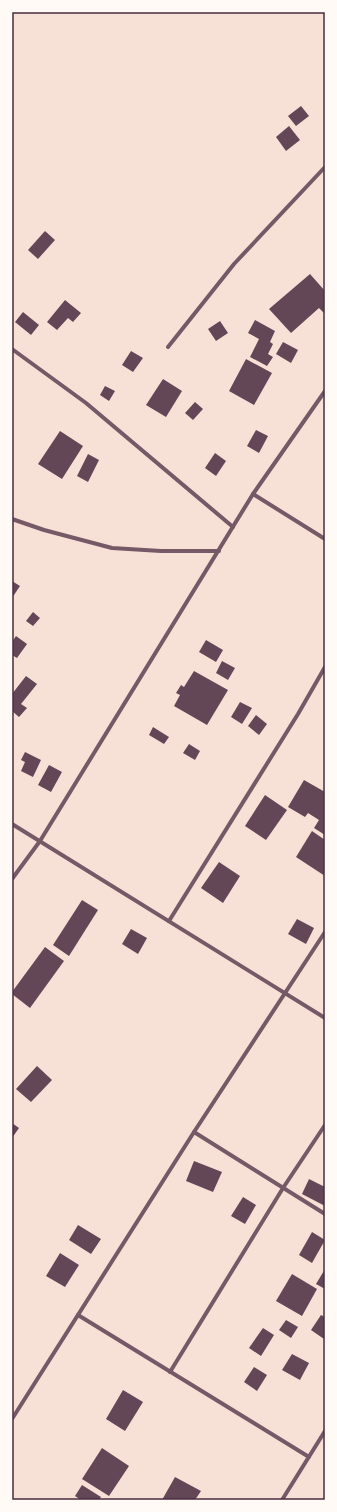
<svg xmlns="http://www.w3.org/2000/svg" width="337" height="1512" viewBox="0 0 337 1512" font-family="'Nunito Sans',sans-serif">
<rect width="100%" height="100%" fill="#f7e1d7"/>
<g fill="#644757">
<polygon points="301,106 309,116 296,126 288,116"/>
<polygon points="289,126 300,140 286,151 276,137"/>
<polygon points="45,231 55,240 38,259 28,250"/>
<polygon points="310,274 325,291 325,314 319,308 291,333 269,309"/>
<polygon points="65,300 81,313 73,322 68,318 57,330 47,322"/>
<polygon points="23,312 39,325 31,335 15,322"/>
<polygon points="255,320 275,331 270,342 273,344 268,354 273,357 267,366 250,357 259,339 248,333"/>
<polygon points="220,321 228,333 216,341 208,329"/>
<polygon points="283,342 298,350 291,363 276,354"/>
<polygon points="131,351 143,358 133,372 122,365"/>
<polygon points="246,359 272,373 254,405 229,391"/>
<polygon points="163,379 182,391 166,417 146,405"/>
<polygon points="105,386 115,391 109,401 100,395"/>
<polygon points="195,402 203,409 193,420 185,413"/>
<polygon points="256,430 268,436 259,453 247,446"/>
<polygon points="60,431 83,446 62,479 38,464"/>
<polygon points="215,453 226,461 216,476 205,468"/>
<polygon points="88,454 99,460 88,482 77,476"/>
<polygon points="12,581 20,586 12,598"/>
<polygon points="33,612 40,618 33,626 26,621"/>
<polygon points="16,636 27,644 17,658 12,655 12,642"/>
<polygon points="206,640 223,650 216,662 199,652"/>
<polygon points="222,661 235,668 228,680 216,673"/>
<polygon points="194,671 228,690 207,725 174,706 180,695 176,693 181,685 184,687"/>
<polygon points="26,676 37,684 21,704 27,708 19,717 12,711 12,694"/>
<polygon points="240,702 252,708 242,724 231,717"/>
<polygon points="256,715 267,724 259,735 248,726"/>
<polygon points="153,727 169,737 164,744 149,735"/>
<polygon points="189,744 200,751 195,760 183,753"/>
<polygon points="25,752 41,760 33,777 21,771 25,762 21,760"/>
<polygon points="49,765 62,772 51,792 38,785"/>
<polygon points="304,780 325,792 325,835 314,828 319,820 308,813 305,817 288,807"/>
<polygon points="265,795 287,810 266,840 245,826"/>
<polygon points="312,831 325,840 325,876 296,857"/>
<polygon points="219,862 240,876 223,903 201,888"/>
<polygon points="82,900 98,910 69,956 53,945"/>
<polygon points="297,919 314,928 306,944 288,934"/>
<polygon points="131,929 147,938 138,954 122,944"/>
<polygon points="45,947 64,961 30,1008 12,994 12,992"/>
<polygon points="37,1066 52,1080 31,1102 16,1089"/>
<polygon points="12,1123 19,1128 12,1138"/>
<polygon points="194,1161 222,1172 213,1192 186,1181"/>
<polygon points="309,1179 325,1187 325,1206 302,1194"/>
<polygon points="243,1197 256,1205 245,1224 231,1216"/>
<polygon points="78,1225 101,1239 91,1254 69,1240"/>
<polygon points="312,1232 325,1240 312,1263 299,1255"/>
<polygon points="60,1253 79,1265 65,1287 46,1276"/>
<polygon points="325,1269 325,1289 316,1284"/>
<polygon points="292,1274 317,1289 302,1316 276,1301"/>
<polygon points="321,1315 325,1317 324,1339 311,1330"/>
<polygon points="286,1320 298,1327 291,1338 279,1330"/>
<polygon points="263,1328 274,1335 261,1356 249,1348"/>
<polygon points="292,1354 309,1363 300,1380 282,1370"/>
<polygon points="254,1367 267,1375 257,1391 244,1382"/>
<polygon points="123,1390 143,1402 125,1431 106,1419"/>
<polygon points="102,1448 129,1466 109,1496 82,1479"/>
<polygon points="175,1477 201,1491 195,1500 162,1500"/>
<polygon points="82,1485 101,1497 99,1500 81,1500 75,1496"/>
</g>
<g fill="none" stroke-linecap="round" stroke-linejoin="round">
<g stroke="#755966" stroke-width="4">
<polyline points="168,347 234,264 325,167"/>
<polyline points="12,349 86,403 233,527"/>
<polyline points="253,494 325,539"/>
<polyline points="12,519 44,530 112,548 161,551 219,551"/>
<polyline points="12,824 325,1018"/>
<polyline points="12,879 40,841 253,494 325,391"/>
<polyline points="169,921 298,714 325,667"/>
<polyline points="194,1132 325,1214"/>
<polyline points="78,1315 309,1457"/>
<polyline points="170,1372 283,1188 325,1125"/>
<polyline points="12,1419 194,1132 325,932"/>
<polyline points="282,1500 325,1431"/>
</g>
</g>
<rect width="337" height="1512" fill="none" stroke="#fffaf5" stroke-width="26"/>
<rect x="13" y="13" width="311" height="1486" fill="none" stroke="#4a2c40" stroke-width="1.5"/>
</svg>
